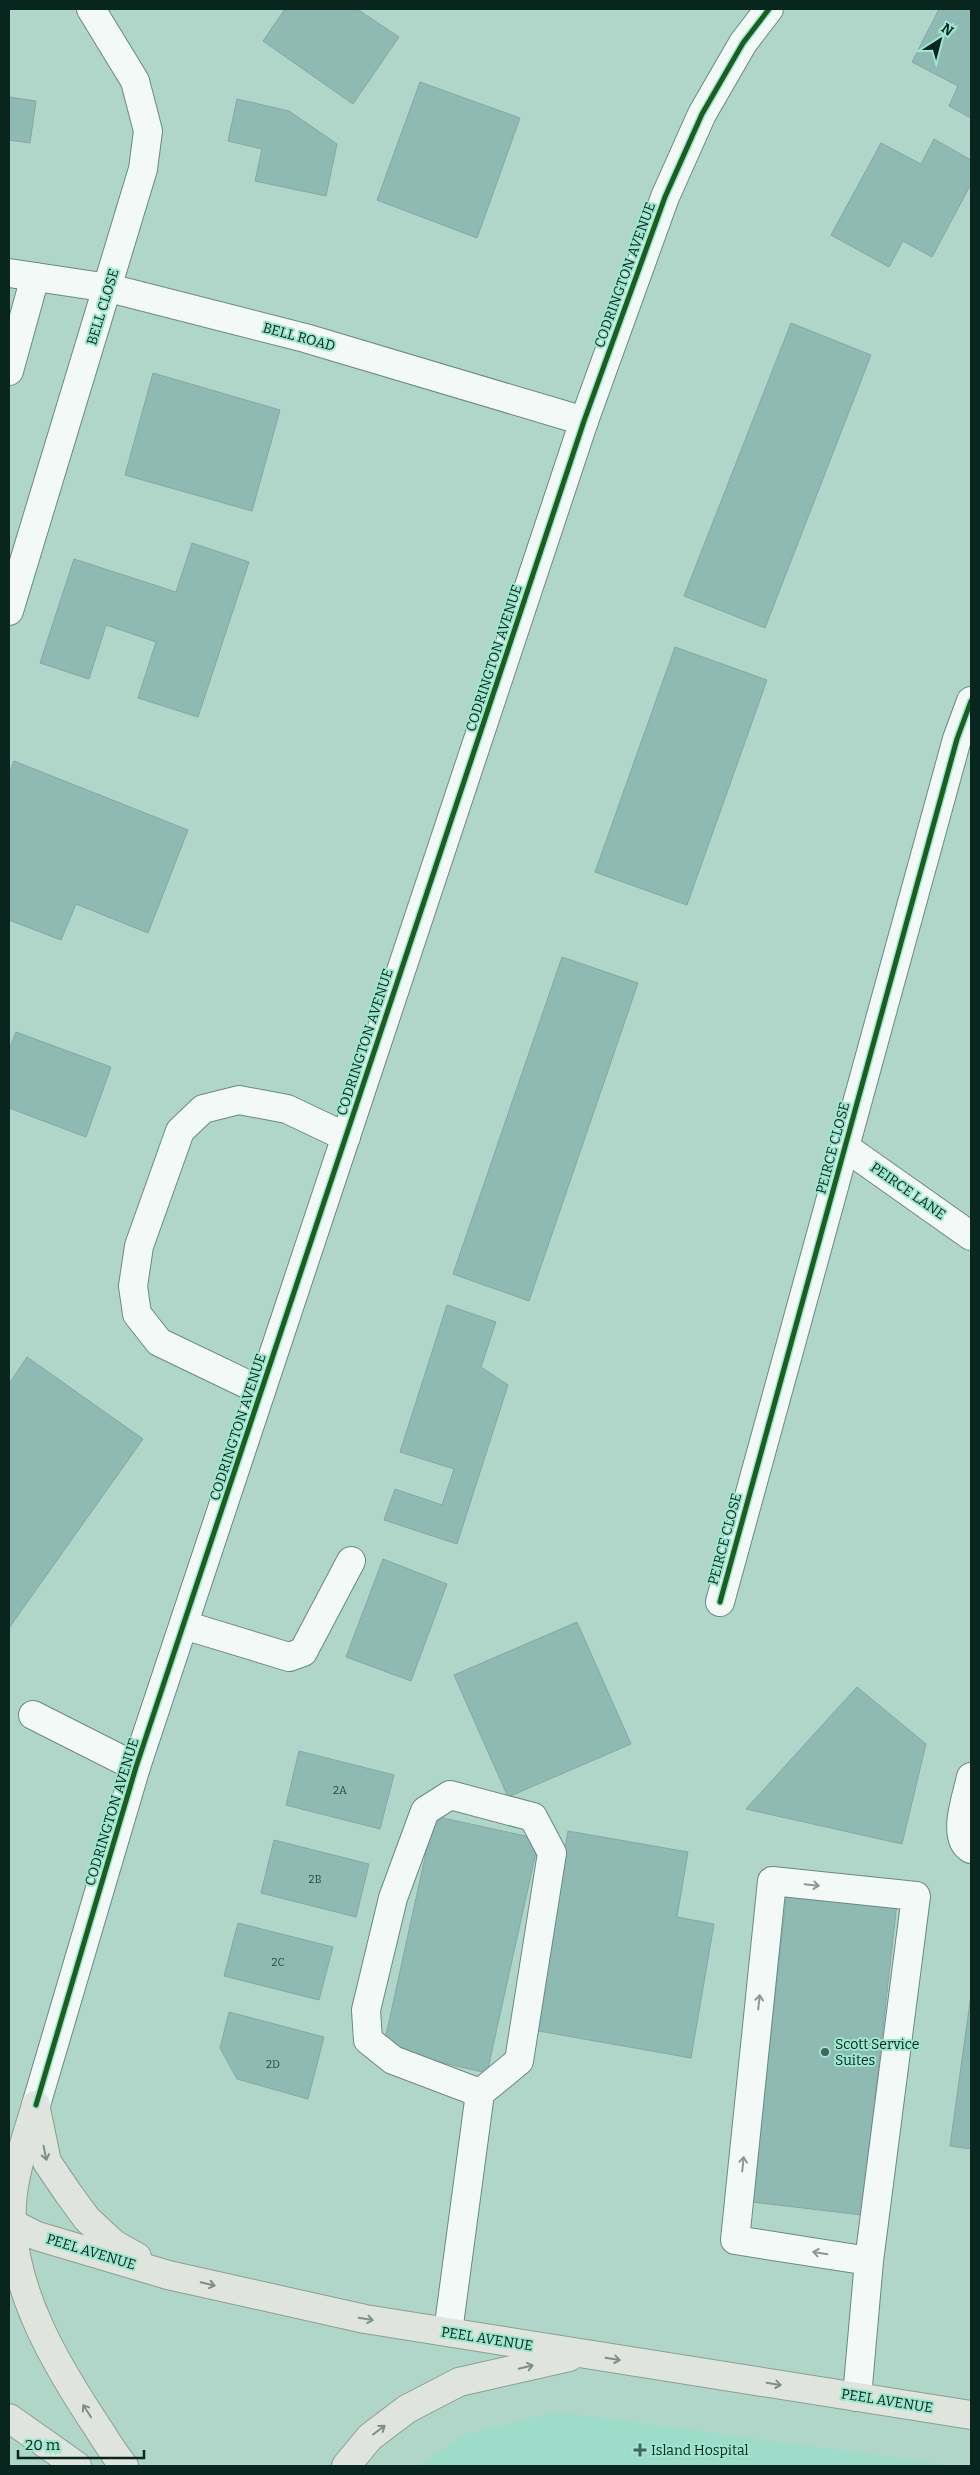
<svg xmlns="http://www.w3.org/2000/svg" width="980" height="2475" viewBox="0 0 980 2475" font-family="Bitter,serif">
<rect width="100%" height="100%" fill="#afd6c9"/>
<polygon fill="#9ddcc8" points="556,2412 957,2466 418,2466 463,2435"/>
<g fill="#8fb9b3" stroke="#86a7a1">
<polygon points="285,9 357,9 399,37 353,104 263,41"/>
<polygon points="939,9 971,9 971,118 949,106 958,86 912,62"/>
<polygon points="420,82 520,118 477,238 377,200"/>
<polygon points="9,97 36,101 30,143 9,140"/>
<polygon points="237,99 289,111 337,144 326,196 255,181 262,149 228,141"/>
<polygon points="934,139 971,160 971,184 932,257 903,241 889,267 831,235 881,143 921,164"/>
<polygon points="791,323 871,355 765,628 684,596"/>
<polygon points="153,373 280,410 252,511 125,475"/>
<polygon points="192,543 249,562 198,717 138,698 156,642 106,625 89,679 40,663 74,559 176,592"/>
<polygon points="675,647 767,680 687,905 595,872"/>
<polygon points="14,761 188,830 148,933 76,904 61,940 9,920 9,774"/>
<polygon points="562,957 638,983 529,1301 453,1274"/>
<polygon points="16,1032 111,1067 86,1137 9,1108 9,1050"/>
<polygon points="447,1305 496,1322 481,1367 508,1385 457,1544 384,1520 395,1489 442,1505 454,1469 400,1452"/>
<polygon points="27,1357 143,1439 9,1628 9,1384"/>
<polygon points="383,1559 447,1584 411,1681 346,1657"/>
<polygon points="577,1622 631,1744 508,1797 454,1675"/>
<polygon points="857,1687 926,1744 902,1844 746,1809"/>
<polygon points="299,1751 394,1775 380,1829 286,1805"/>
<polygon points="434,1816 539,1839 487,2073 383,2049"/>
<polygon points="568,1831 688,1852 677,1917 714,1924 691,2058 533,2030"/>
<polygon points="274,1840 369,1864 356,1917 261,1893"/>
<polygon points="787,1890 897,1903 862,2215 752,2202"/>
<polygon points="238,1923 333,1947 319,2000 224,1976"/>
<polygon points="971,1995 971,2149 950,2146"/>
<polygon points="229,2012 324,2037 308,2099 237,2079 220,2048"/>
</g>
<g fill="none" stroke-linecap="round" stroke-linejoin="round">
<g stroke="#6a8a80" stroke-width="30">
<g id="minor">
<polyline points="9,273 109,288 305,338 584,421"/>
<polyline points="9,371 35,277"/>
<polyline points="9,611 143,169 148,131 135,81 91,9"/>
<polyline points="845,1147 971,1236"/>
<polyline points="261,1391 159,1342 137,1314 133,1286 139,1246 180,1131 203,1109 239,1100 287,1109 346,1137"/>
<polyline points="720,1602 957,739 971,701"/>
<polyline points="184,1625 289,1657 303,1652 351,1561"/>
<polyline points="33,1715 136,1767"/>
<path d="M971 1777C967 1796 951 1838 971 1849"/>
<polyline points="36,2105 136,1767 584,421 665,197 702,114 743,43 769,9"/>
<polyline points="448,2332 480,2093 519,2061 552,1853 533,1817 450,1795 425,1811 393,1898 366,2010 368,2040 393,2060 480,2093"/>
<polyline points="857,2397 869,2261 916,1896 772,1881 735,2240 869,2261"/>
</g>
</g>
<g stroke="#8b9f90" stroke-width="30">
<g id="major">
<path d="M36 2105C25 2143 9 2183 12 2224 16 2295 54 2361 92 2419 103 2435 112 2452 124 2466"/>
<polyline points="36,2109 47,2162 68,2193 87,2219 114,2244 137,2257"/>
<polyline points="9,2222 37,2236 168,2275 365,2319 971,2415"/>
<polyline points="9,2418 77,2466"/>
<polyline points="346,2466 370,2437 407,2409 459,2382 569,2357"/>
</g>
</g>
<use href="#minor" stroke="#f3f9f7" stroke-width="28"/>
<use href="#major" stroke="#dfe4de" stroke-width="28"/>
<g stroke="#9fe6cf" stroke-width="8">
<g id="cycleway">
<polyline points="720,1602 957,739 971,701"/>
<polyline points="36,2105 136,1767 584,421 665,197 702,114 743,43 769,9"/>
</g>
</g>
<use href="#cycleway" stroke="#1b5e20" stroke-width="5"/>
</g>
<defs><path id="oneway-shaft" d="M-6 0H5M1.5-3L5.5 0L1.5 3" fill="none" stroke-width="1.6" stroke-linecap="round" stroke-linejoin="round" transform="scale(1.25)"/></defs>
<g stroke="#899a95">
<use href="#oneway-shaft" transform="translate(812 1885) rotate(6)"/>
<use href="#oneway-shaft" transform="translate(759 2002) rotate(-84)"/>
<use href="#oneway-shaft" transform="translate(743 2164) rotate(-84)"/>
<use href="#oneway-shaft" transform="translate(820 2253) rotate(-171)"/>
</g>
<g stroke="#7e8e88">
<use href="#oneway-shaft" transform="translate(45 2153) rotate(78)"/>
<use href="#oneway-shaft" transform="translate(208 2284) rotate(13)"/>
<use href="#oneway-shaft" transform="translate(366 2319) rotate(10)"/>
<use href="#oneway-shaft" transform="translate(613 2359) rotate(9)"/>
<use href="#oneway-shaft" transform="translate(526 2367) rotate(-13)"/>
<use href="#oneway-shaft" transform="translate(774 2384) rotate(9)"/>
<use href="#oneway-shaft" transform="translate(87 2411) rotate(-123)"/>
<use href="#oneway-shaft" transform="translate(379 2430) rotate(-37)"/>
</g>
<g fill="#42645a" stroke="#9fe6cf" stroke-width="2">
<circle cx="825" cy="2052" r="5"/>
<path d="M637.5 2442.5h5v5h5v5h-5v5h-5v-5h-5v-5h5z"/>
</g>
<g text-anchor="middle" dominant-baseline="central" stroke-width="4" stroke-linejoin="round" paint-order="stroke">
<g font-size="11" fill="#2a4b43">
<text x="340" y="1790">2A</text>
<text x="315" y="1879">2B</text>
<text x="278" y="1962">2C</text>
<text x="273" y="2064">2D</text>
</g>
<g font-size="14" fill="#08261e" stroke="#9fe6cf">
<text transform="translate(625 275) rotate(-70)">CODRINGTON AVENUE</text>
<text transform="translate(103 307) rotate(-73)">BELL CLOSE</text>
<text transform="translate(299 337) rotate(15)">BELL ROAD</text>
<text transform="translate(494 658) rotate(-72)">CODRINGTON AVENUE</text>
<text transform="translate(365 1042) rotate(-72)">CODRINGTON AVENUE</text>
<text transform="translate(833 1148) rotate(-75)">PEIRCE CLOSE</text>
<text transform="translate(908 1191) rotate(35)">PEIRCE LANE</text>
<text transform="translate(238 1427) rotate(-72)">CODRINGTON AVENUE</text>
<text transform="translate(725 1539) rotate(-75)">PEIRCE CLOSE</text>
<text transform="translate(112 1812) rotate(-73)">CODRINGTON AVENUE</text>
<text transform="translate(91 2252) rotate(17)">PEEL AVENUE</text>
<text transform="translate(487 2339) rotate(9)">PEEL AVENUE</text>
<text transform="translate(887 2401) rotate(9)">PEEL AVENUE</text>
</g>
<g font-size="14" fill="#08261e" stroke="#9fe6cf" text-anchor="start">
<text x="835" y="2044">Scott Service<tspan x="835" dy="16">Suites</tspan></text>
<text x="651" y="2450">Island Hospital</text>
</g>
</g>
<rect width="980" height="2475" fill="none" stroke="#08261e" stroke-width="20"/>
<g transform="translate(940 40) rotate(36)" stroke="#9fe6cf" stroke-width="4" paint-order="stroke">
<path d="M0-4L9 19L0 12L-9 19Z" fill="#08261e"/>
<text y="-8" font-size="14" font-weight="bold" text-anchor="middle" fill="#08261e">N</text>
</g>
<path d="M18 2450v8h126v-8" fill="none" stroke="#08261e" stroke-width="2.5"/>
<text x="25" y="2450" font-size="15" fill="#08261e" stroke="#9fe6cf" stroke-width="4" paint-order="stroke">20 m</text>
</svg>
